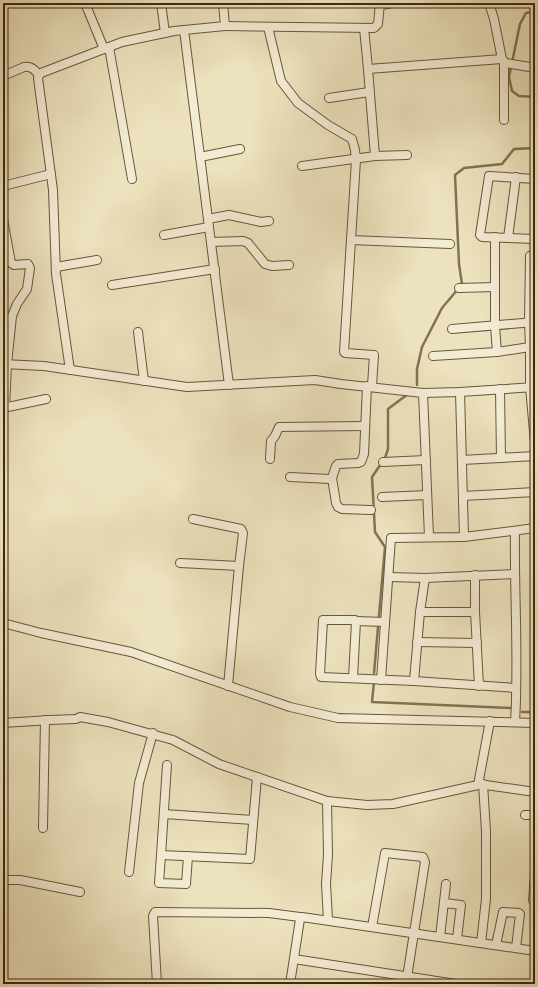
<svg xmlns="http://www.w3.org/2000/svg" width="538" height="987" viewBox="0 0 538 987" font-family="'Libre Bodoni',serif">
<rect width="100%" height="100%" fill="#ece2bd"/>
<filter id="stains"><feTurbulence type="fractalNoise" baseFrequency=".005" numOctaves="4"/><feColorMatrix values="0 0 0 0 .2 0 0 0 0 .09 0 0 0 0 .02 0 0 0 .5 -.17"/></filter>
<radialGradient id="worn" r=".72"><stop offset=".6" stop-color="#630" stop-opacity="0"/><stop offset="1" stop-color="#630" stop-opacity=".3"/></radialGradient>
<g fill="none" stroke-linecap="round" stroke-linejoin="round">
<g stroke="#837254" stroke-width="2.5">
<polyline points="535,11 526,13 520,24 509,77 512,91 519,96 535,97"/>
<polyline points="461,285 462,284 459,264 455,175 464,168 502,164 514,149 535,148"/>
<polyline points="417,385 417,369 422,347 442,308 458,289"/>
<polyline points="374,673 385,547 375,532 372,477 385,458 388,449 388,409 408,394"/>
<polyline points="374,682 372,702 511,708"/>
<polyline points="522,712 535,712"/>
</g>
<g stroke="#6a563a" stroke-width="10">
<g id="minor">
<polyline points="85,3 104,49"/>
<polyline points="161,3 165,33"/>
<polyline points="489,3 494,19 502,59 506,63 535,68"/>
<polyline points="381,5 392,3"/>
<polyline points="225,26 374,28 378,24 380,3"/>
<polyline points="268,27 281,81 298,103 328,125 352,139 355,150 356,160 344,352 345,353 374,355 372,386"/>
<polyline points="364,28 368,69"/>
<polyline points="184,30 229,385"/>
<polyline points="109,47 132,179"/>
<polyline points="504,62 504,120"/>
<path d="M3 76 24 67C31 66 34 69 39 75"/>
<polyline points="329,98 369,92"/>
<polyline points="375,156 407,155"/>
<polyline points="200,157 240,149"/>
<polyline points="302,166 375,156 368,69 502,59"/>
<polyline points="535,179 489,176 480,235 482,237 535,239"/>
<polyline points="3,186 51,174"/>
<polyline points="3,219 11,263 14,265 28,264 30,268 27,289 17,304 12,316 7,364 5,408"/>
<polyline points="208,219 229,215 261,222 269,221"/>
<polyline points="164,235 209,227"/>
<polyline points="495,237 495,326 497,352"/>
<polyline points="508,238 516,177"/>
<polyline points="351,240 450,244"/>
<polyline points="211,242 243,241 248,243 265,264 272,266 289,265"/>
<polyline points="530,256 529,322 530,347 530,387 535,443"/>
<polyline points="56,267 97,260"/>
<polyline points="112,285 215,269"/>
<polyline points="459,288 495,287"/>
<polyline points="452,329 535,322"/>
<polyline points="138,332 144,381"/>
<polyline points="433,356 497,352 530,347"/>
<polyline points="3,364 44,366 187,387 315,380 341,384 423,393 460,392 535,387"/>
<polyline points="70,370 56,274 53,190 38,78 39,75 41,73 122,42 174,31 225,26 223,3"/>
<polyline points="500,389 501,458"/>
<polyline points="460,392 464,537"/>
<polyline points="423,393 429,537"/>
<polyline points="3,408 46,399"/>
<polyline points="270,459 271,441 275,436 279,427 365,426"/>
<polyline points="462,460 535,456"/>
<polyline points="383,462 426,460"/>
<polyline points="290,477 330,479 332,478 336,466 338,464 358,463 361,462 364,454 367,386"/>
<polyline points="332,478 336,503 338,507 342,509 371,510"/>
<polyline points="463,496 535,492"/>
<polyline points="382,497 427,495"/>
<polyline points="193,519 241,529 243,533 239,566 228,686"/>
<polyline points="180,563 239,566"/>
<polyline points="475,575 475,612 479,686"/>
<polyline points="389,577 425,578 514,574"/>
<polyline points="420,612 475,612"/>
<polyline points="356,621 385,622"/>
<polyline points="3,623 41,633 131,652 290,707 338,718 535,723"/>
<polyline points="417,642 477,643"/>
<polyline points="353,678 356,621 355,620 323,620 320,674 321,677 414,681 516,688"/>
<polyline points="381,680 391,538 464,537 535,528"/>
<polyline points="414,681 420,612 425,578"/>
<path d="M515 722C519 659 514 594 515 531"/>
<polyline points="3,723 50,720 76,719 80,717 108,722 173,740 219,764 327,801 367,805 393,804 478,785 490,721"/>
<polyline points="167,765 161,855 250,859 257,777"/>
<polyline points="479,784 535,792"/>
<polyline points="327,801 328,855 326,884 328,920"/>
<polyline points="164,814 253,820"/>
<polyline points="525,815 535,815"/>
<polyline points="43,828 45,720"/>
<polyline points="161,855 159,883 186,884 188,856"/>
<polyline points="129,872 139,783 153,733"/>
<polyline points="535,876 533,900 535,903"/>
<polyline points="3,880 20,880 80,892"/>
<polyline points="444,903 461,905 457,939"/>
<polyline points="372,927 385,853 423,857 425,862 406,984"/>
<polyline points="440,937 446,884"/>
<polyline points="481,943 486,899 486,831 483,784"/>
<polyline points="496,945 503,912 519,913 520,914 516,948"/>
<polyline points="294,959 456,984"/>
<polyline points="157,984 153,916 155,912 269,913 300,917"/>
<polyline points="290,984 300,919 300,917 302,917 535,951"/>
</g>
</g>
<use href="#minor" stroke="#f3ecd4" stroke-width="8"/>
</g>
<rect width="538" height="987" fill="none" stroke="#ece2bd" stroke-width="16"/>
<rect x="4" y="4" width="530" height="979" fill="none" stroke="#3f280f" stroke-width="2"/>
<rect x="8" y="8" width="522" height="971" fill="none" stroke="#3f280f"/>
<rect width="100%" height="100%" filter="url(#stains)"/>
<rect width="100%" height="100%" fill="url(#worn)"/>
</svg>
